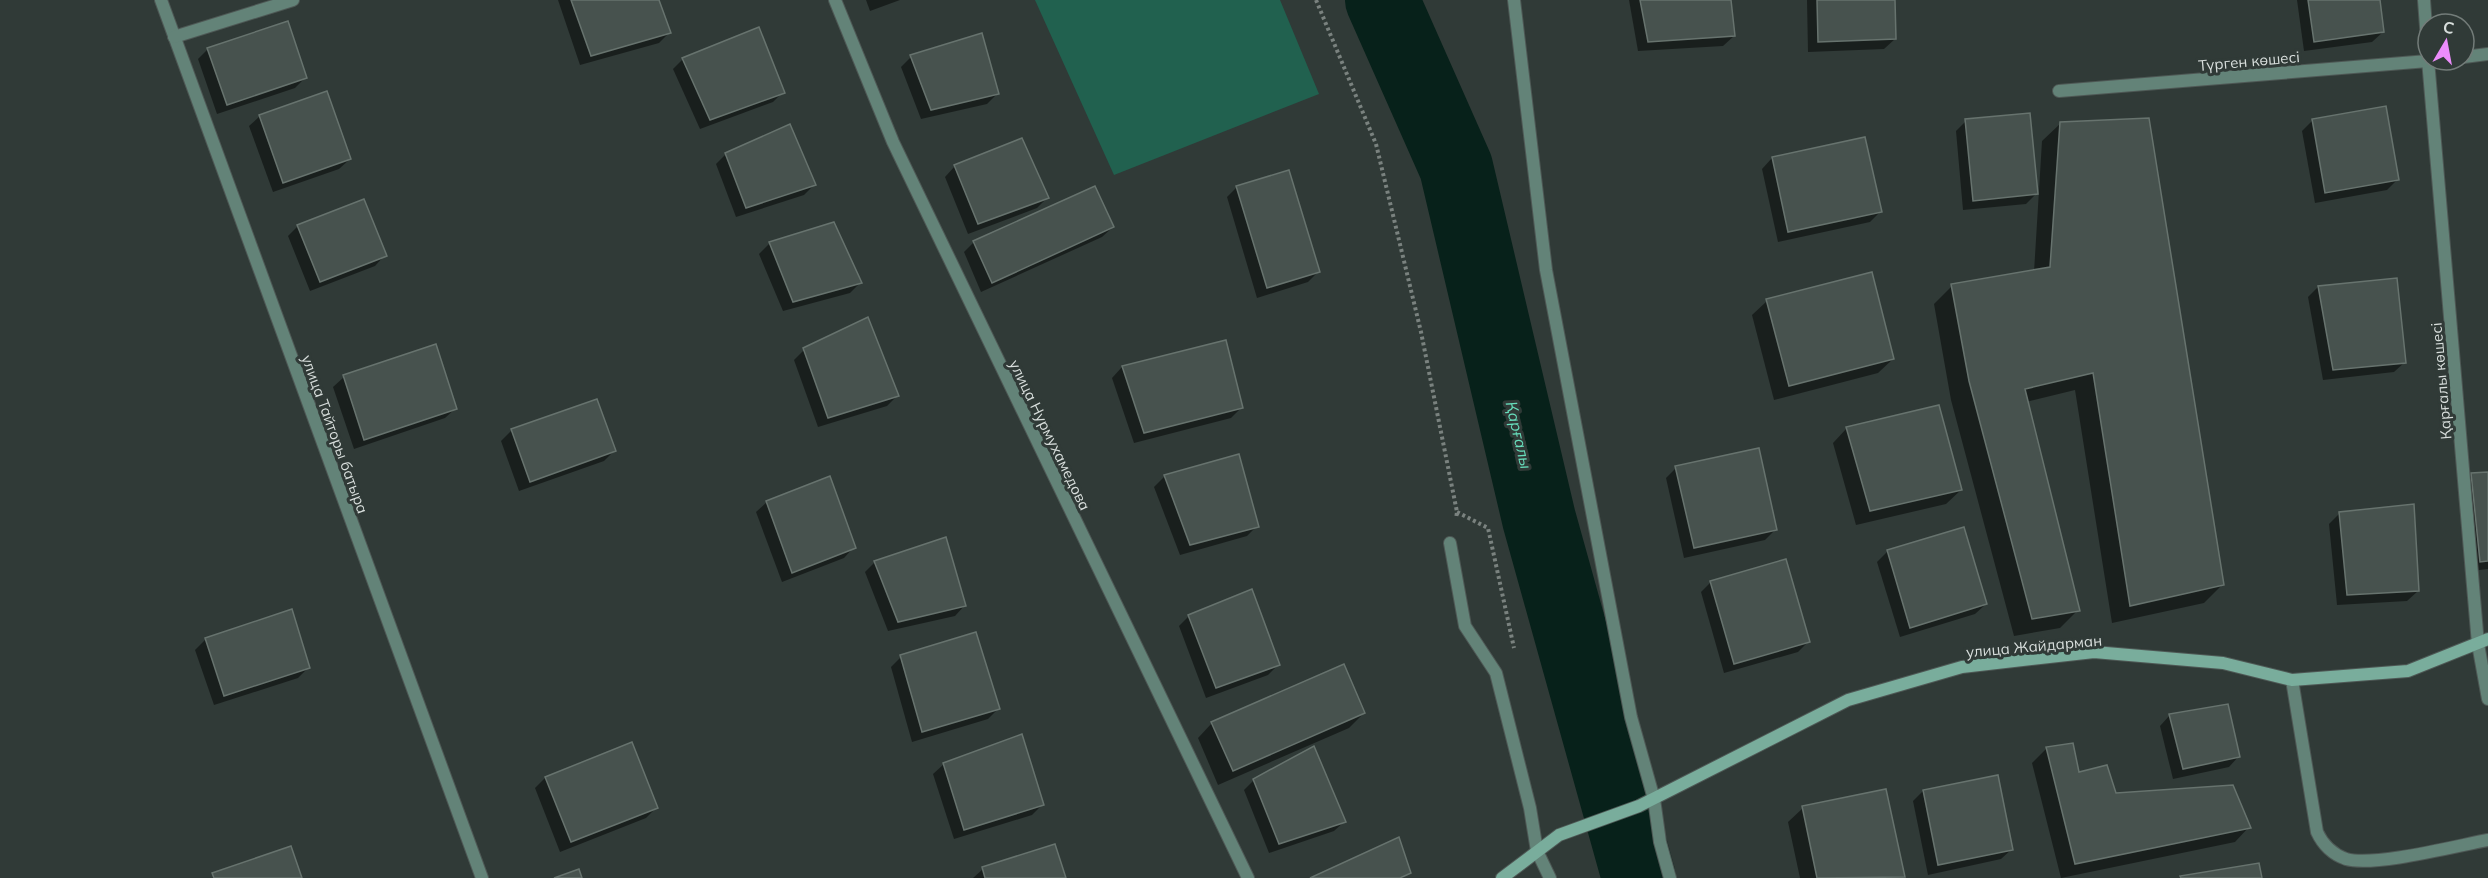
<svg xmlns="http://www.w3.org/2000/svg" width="2488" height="878" viewBox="0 0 2488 878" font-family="Mulish,sans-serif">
<rect width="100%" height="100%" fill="#303a37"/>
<polygon fill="#21614f" points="1035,0 1280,0 1319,94 1114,175"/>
<g fill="#0007">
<polygon points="558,0 657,0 669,33 659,43 580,65"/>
<polygon points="866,0 900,0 870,11"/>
<polygon points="1629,0 1730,0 1734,36 1723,46 1638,51"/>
<polygon points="1807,0 1893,0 1895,39 1884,49 1808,52"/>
<polygon points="2297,0 2378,0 2383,32 2372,42 2304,51"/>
<polygon points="208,49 306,77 295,88 217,114 198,59"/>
<polygon points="911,57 998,93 987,104 921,119 901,67"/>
<polygon points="683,59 783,92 773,102 700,129 673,69"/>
<polygon points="260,116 350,159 339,169 273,192 249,126"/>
<polygon points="1966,121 2036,194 2026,204 1963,210 1956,131"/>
<polygon points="2312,121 2397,180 2387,190 2315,203 2302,131"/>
<polygon points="2061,123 2222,585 2204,603 2112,623 2075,390 2026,402 2078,610 2060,628 2014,636 1951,400 1934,304 1952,286 2034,272 2042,141"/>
<polygon points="726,154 814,185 804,195 736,217 716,164"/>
<polygon points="1772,158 1880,212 1870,222 1778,242 1762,169"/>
<polygon points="955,166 1047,198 1037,208 968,234 945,177"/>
<polygon points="1237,187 1318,272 1308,282 1257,298 1227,197"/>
<polygon points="833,223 860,283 850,293 783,311 759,254 769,244"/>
<polygon points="298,226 385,255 375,266 310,291 288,236"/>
<polygon points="1113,227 1102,237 981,292 964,252 974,242"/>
<polygon points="2318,287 2405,362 2394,372 2323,380 2308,297"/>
<polygon points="1767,301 1893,359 1878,373 1774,400 1752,315"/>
<polygon points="1225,342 1241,408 1231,418 1134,443 1112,378 1122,367"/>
<polygon points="804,350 897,396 887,406 818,427 794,360"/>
<polygon points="344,377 456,408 445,418 354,449 333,387"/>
<polygon points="1847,428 1961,490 1946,504 1856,525 1833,443"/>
<polygon points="512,430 614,451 604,461 519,491 501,441"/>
<polygon points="1238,456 1257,526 1247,536 1180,555 1154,487 1164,477"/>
<polygon points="1676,468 1775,530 1765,540 1684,558 1666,478"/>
<polygon points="2488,473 2488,569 2471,571 2462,485 2472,475"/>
<polygon points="767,502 854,547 844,558 782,582 756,512"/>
<polygon points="2340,513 2418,591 2407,601 2337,605 2329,524"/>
<polygon points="1963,529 1986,604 1975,614 1900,637 1877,562 1887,552"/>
<polygon points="875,562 965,605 955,616 888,631 865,572"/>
<polygon points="1711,582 1808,642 1798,652 1724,673 1701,592"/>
<polygon points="1189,616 1278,665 1268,675 1206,698 1179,626"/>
<polygon points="206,639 309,667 298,678 214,705 195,650"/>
<polygon points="901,657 998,709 988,719 912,742 891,667"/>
<polygon points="1364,713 1349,728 1218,785 1198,738 1212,723"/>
<polygon points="2170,715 2239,756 2229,767 2173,779 2160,726"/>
<polygon points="2046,749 2078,774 2115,795 2249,827 2235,842 2061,878 2032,763"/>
<polygon points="944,764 1042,805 1032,815 954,839 933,774"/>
<polygon points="545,778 656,808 646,818 560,852 535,788"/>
<polygon points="1254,780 1345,821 1334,831 1269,853 1244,790"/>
<polygon points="1923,791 2012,849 2001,859 1928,875 1913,801"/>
<polygon points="1803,808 1903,877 1800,878 1788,822"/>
<polygon points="983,869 1064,878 973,878"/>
</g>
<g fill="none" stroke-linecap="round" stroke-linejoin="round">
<polyline stroke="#07211a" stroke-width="74" points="1382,0 1456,167 1539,519 1639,878"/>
</g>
<g fill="#47524e" stroke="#67736e" stroke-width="1.5">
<polygon points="571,0 659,0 671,33 591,56"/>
<polygon points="1640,0 1731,0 1735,36 1648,42"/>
<polygon points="1817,0 1895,0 1896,39 1818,42"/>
<polygon points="2308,0 2380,0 2384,32 2314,42"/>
<polygon points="288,21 307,78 227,105 207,48"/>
<polygon points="759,27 785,93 710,120 682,58"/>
<polygon points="982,33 999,94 931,110 910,55"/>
<polygon points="327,91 351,159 283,183 259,115"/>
<polygon points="2386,106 2399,180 2325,193 2312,119"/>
<polygon points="2030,113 2038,194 1973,201 1965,119"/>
<polygon points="2149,118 2224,585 2130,606 2093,373 2025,389 2080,611 2032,619 1969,381 1951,284 2050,267 2060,122"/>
<polygon points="790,124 816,185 746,208 725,153"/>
<polygon points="1865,137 1882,212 1788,232 1772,157"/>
<polygon points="1022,138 1049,198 978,224 954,165"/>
<polygon points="1289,170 1320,272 1267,288 1236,186"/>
<polygon points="1095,186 1114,227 992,283 973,241"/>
<polygon points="364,199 387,256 320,282 297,225"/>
<polygon points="834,222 862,283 793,302 769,242"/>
<polygon points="1872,272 1894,359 1789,386 1766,299"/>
<polygon points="2397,278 2406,363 2333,370 2318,286"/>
<polygon points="868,317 899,396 828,418 803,348"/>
<polygon points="1226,340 1243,408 1144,433 1122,366"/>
<polygon points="436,344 457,409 364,440 343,375"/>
<polygon points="597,399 616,451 530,482 511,429"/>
<polygon points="1939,405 1962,490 1870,511 1846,427"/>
<polygon points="1759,448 1777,530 1694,548 1675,466"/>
<polygon points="1239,454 1259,527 1190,545 1164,475"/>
<polygon points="2488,472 2488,561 2480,562 2471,473"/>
<polygon points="830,476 856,548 792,573 766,501"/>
<polygon points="2414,504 2419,591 2347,595 2339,512"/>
<polygon points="1964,527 1987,604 1910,628 1887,550"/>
<polygon points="946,537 966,606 898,622 874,561"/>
<polygon points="1786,559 1810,642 1734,664 1710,581"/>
<polygon points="1252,589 1280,665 1216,688 1188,615"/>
<polygon points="292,609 310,668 224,696 205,638"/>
<polygon points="976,632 1000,709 922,732 900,655"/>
<polygon points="1344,664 1365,713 1233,771 1211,722"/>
<polygon points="2228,704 2240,757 2183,769 2169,714"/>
<polygon points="1022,734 1044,805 964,830 943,763"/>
<polygon points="632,742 658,808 571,842 545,777"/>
<polygon points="2073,743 2079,772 2107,765 2116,793 2233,785 2251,828 2075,864 2046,747"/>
<polygon points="1314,746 1346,822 1279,844 1253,779"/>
<polygon points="1998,775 2013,850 1938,865 1923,790"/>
<polygon points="1886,789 1905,877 1817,878 1802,806"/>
<polygon points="1399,837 1411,873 1400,878 1310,878"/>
<polygon points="1055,844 1066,878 985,878 982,867"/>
<polygon points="291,846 302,878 214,878 212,873"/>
<polygon points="2259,863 2262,878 2181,878 2180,876"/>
<polygon points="579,869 582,878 554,878"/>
</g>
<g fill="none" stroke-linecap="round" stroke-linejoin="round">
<g stroke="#4e5855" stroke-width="14">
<g id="lane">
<polyline points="1450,543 1465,626 1496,673 1530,808 1537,851 1550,878"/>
<path d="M2292 680 2317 832C2323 845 2332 854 2346 859 2374 867 2456 846 2488 840"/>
</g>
</g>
<g stroke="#4e5855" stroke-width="14">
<g id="street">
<polyline points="161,0 482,878"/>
<polyline points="835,0 893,142 1248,878"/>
<polyline points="1514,0 1546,270 1631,717 1654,799 1660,842 1670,878"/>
<polyline points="2424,0 2428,54"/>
<polyline points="174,37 293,0"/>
<polyline points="2464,57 2488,54"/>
<polyline points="2428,60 2478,644 2488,699"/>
<polyline points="2059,91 2440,60"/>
</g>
</g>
<g stroke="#4e5855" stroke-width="14">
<polyline id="secondary" points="1502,878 1559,835 1639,806 1848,700 1962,667 2094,652 2223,663 2292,680 2408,671 2488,639"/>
</g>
<g stroke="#7a827f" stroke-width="4" stroke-dasharray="3 3" stroke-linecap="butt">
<polyline points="1316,0 1376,144 1421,332 1457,512 1456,519"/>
<polyline points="1457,512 1488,528 1514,648"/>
</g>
<use href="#lane" stroke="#638378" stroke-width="12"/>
<use href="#street" stroke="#638378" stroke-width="12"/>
<use href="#secondary" stroke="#79ad9c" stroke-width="12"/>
</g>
<g text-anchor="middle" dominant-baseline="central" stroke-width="6" stroke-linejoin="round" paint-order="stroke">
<g font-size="15" fill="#d8dedc" stroke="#303a37">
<text transform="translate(2249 61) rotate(-5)">Түрген көшесі</text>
<text transform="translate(2441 381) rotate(-95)">Қарғалы көшесі</text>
<text transform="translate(335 434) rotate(70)">улица Тайторы батыра</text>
<text transform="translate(1050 435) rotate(64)">улица Нурмухамедова</text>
<text transform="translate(2034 646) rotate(-5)">улица Жайдарман</text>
</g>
<g font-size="16" font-style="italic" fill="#67debc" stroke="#303a37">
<text transform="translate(1519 435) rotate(77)">Қарғалы</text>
</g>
</g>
<g transform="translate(2446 42) rotate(10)"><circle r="28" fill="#303a37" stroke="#737c79" stroke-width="1.5"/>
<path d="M0-4.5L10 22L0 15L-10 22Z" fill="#ec8cfb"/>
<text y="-9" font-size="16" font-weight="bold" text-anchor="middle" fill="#d8dedc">С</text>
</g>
</svg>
